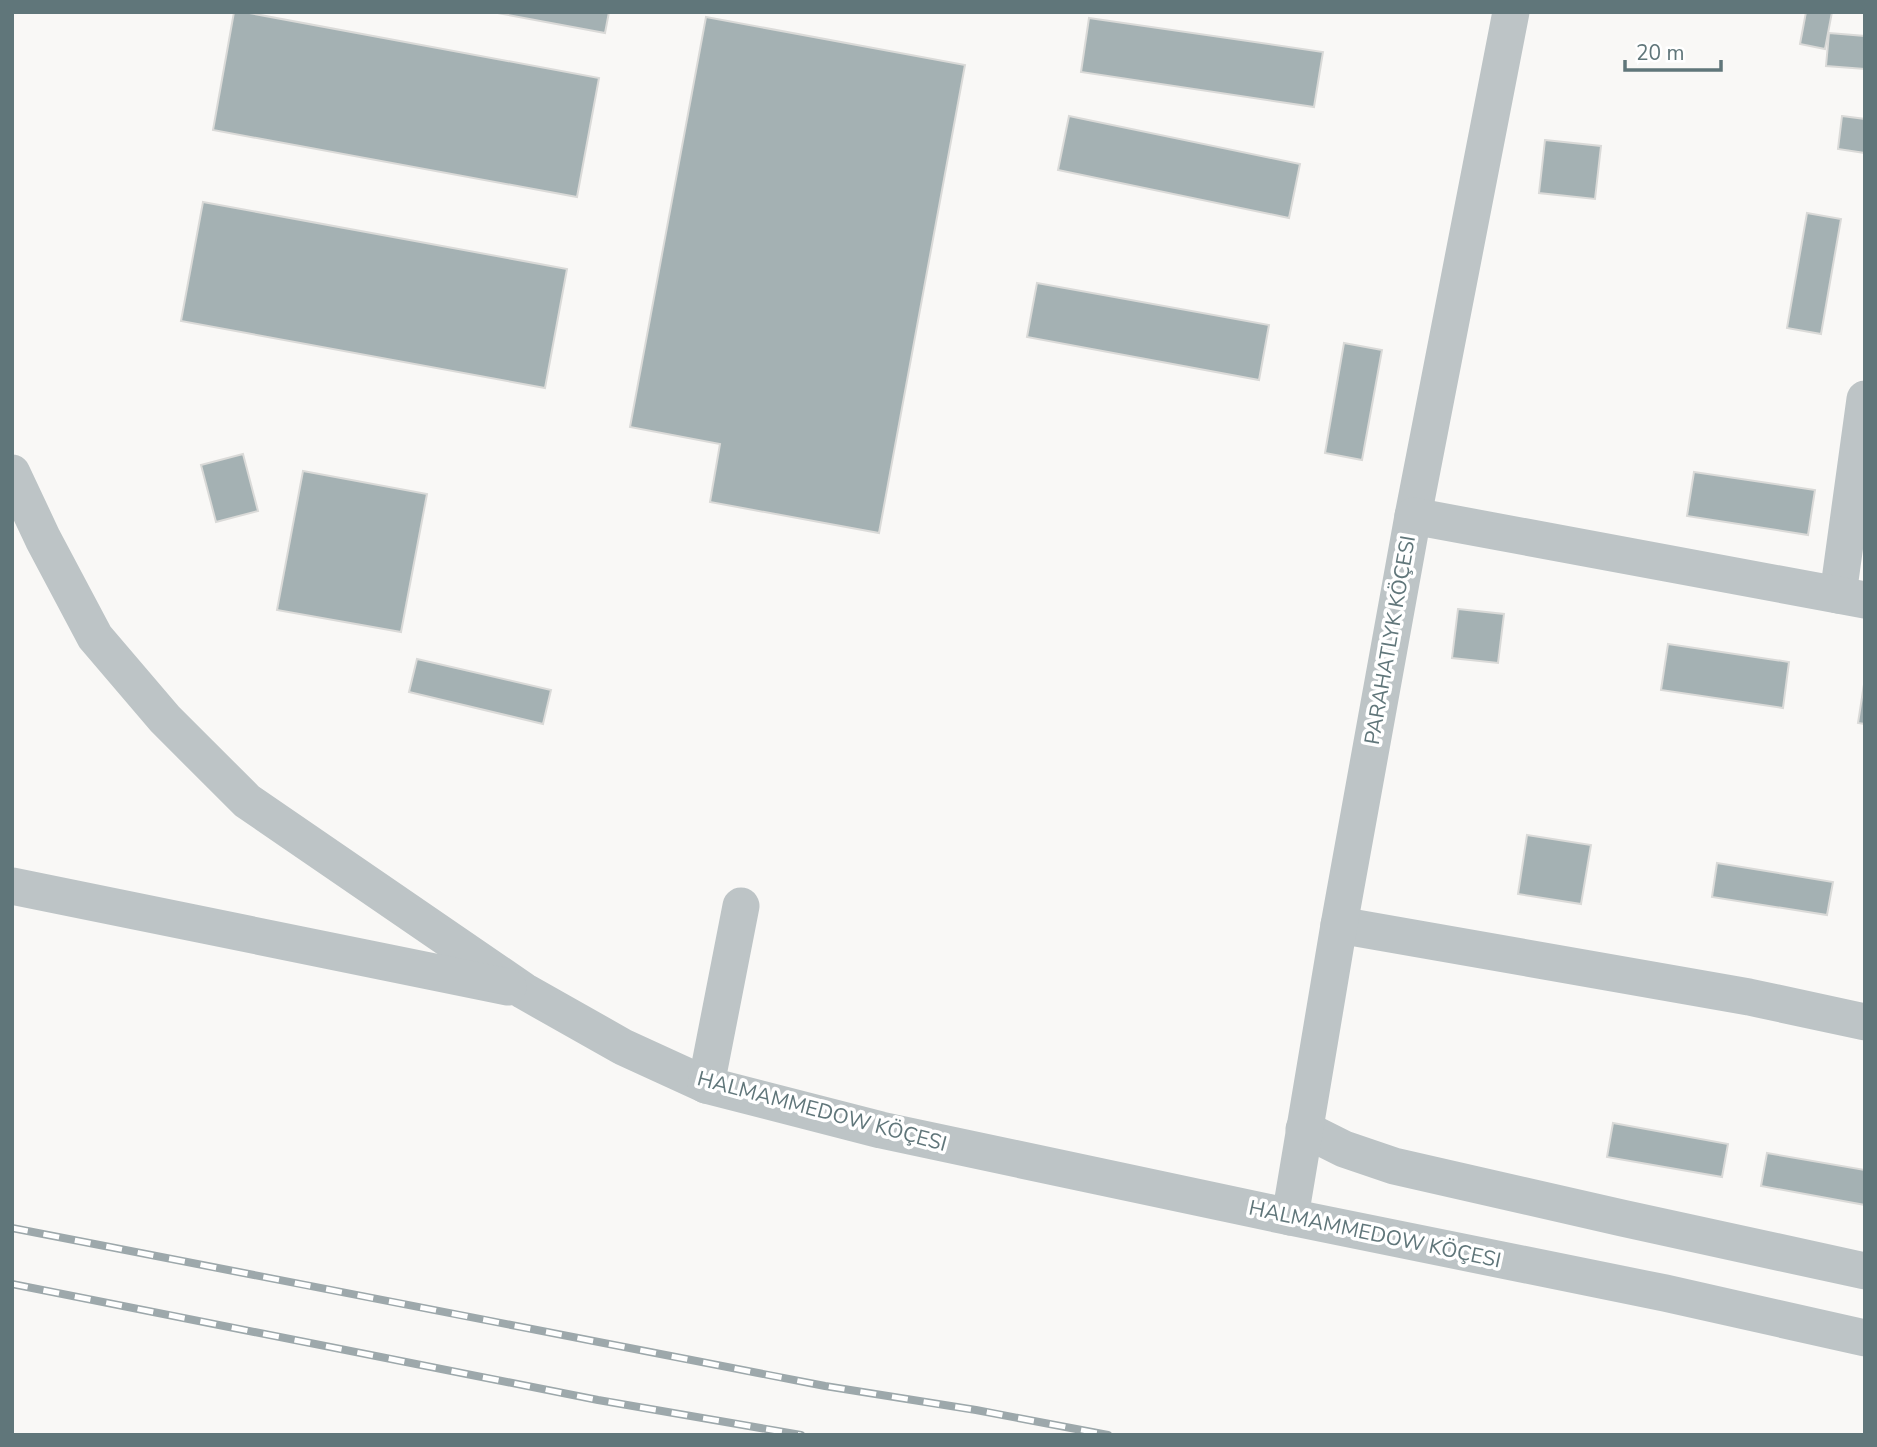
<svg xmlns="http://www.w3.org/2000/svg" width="1877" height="1447" viewBox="0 0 1877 1447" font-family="'Nunito Sans',sans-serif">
<rect width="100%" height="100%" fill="#f9f8f6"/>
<g fill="#a4b1b3" stroke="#dadad8" stroke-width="2">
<polygon points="234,12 244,12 599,78 577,197 213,130"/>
<polygon points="492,12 609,12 605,33"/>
<polygon points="1806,12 1832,12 1825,49 1800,44"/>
<polygon points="706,17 965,65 879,533 710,502 720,444 630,427"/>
<polygon points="1089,18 1323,52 1314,107 1081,72"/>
<polygon points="1829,33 1865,36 1865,69 1826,66"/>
<polygon points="1069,116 1300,164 1289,218 1058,170"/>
<polygon points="1842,116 1865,119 1865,153 1838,149"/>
<polygon points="1545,140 1601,146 1595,199 1539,193"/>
<polygon points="203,202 567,269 545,388 181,321"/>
<polygon points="1807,213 1841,219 1821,334 1787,328"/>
<polygon points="1037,283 1269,325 1259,380 1027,337"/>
<polygon points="1344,343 1382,350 1362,460 1325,453"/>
<polygon points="243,454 258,511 216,522 201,465"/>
<polygon points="303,471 427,494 401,632 277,610"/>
<polygon points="1694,472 1815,490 1808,535 1687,516"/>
<polygon points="1458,609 1504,614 1498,663 1452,658"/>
<polygon points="1668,644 1789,662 1783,708 1661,690"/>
<polygon points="417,659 551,690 543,724 409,692"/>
<polygon points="1865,678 1865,724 1858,723"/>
<polygon points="1527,835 1591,845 1581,904 1518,894"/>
<polygon points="1717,863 1833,882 1827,915 1712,897"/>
<polygon points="1613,1123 1728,1144 1722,1177 1607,1157"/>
<polygon points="1767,1153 1865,1170 1865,1205 1761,1186"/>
</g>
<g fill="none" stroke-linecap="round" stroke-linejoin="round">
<g stroke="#bdc4c6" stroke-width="37">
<polyline points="12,473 43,539 95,637 165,719 247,801 524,991 623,1047 706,1085 881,1130 1290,1217 1665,1293 1865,1338"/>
<polyline points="1413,516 1511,12"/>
<polyline points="1838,595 1865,399"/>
<polyline points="12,886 508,987"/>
<polyline points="1339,925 1749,997 1865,1022"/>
<polyline points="706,1085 741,906"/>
<polyline points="1304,1129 1344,1149 1394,1166 1622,1218 1865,1271"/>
<polyline points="1290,1217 1339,925 1413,516 1865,600"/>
</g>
<g stroke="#9da8ab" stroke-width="8">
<g id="rail">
<polyline points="12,1228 825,1386 976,1410 1108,1435"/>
<polyline points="12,1284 598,1400 801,1435"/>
</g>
</g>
<use href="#rail" stroke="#fff" stroke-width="5" stroke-dasharray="16" stroke-linecap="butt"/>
</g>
<g text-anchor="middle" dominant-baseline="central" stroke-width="7" stroke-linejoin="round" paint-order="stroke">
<g font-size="21" fill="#60767a" stroke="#fff">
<text transform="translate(1390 640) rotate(-80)">PARAHATLYK KÖÇESI</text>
<text transform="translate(822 1111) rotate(15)">HALMAMMEDOW KÖÇESI</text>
<text transform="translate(1375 1234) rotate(12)">HALMAMMEDOW KÖÇESI</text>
</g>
</g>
<rect width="1877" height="1447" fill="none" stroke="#60767a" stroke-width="28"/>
<path d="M1625 60v10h96v-10" fill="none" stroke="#60767a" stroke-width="3.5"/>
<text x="1636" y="60" font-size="21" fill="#60767a" stroke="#ffffff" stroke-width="5" paint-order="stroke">20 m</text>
</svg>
